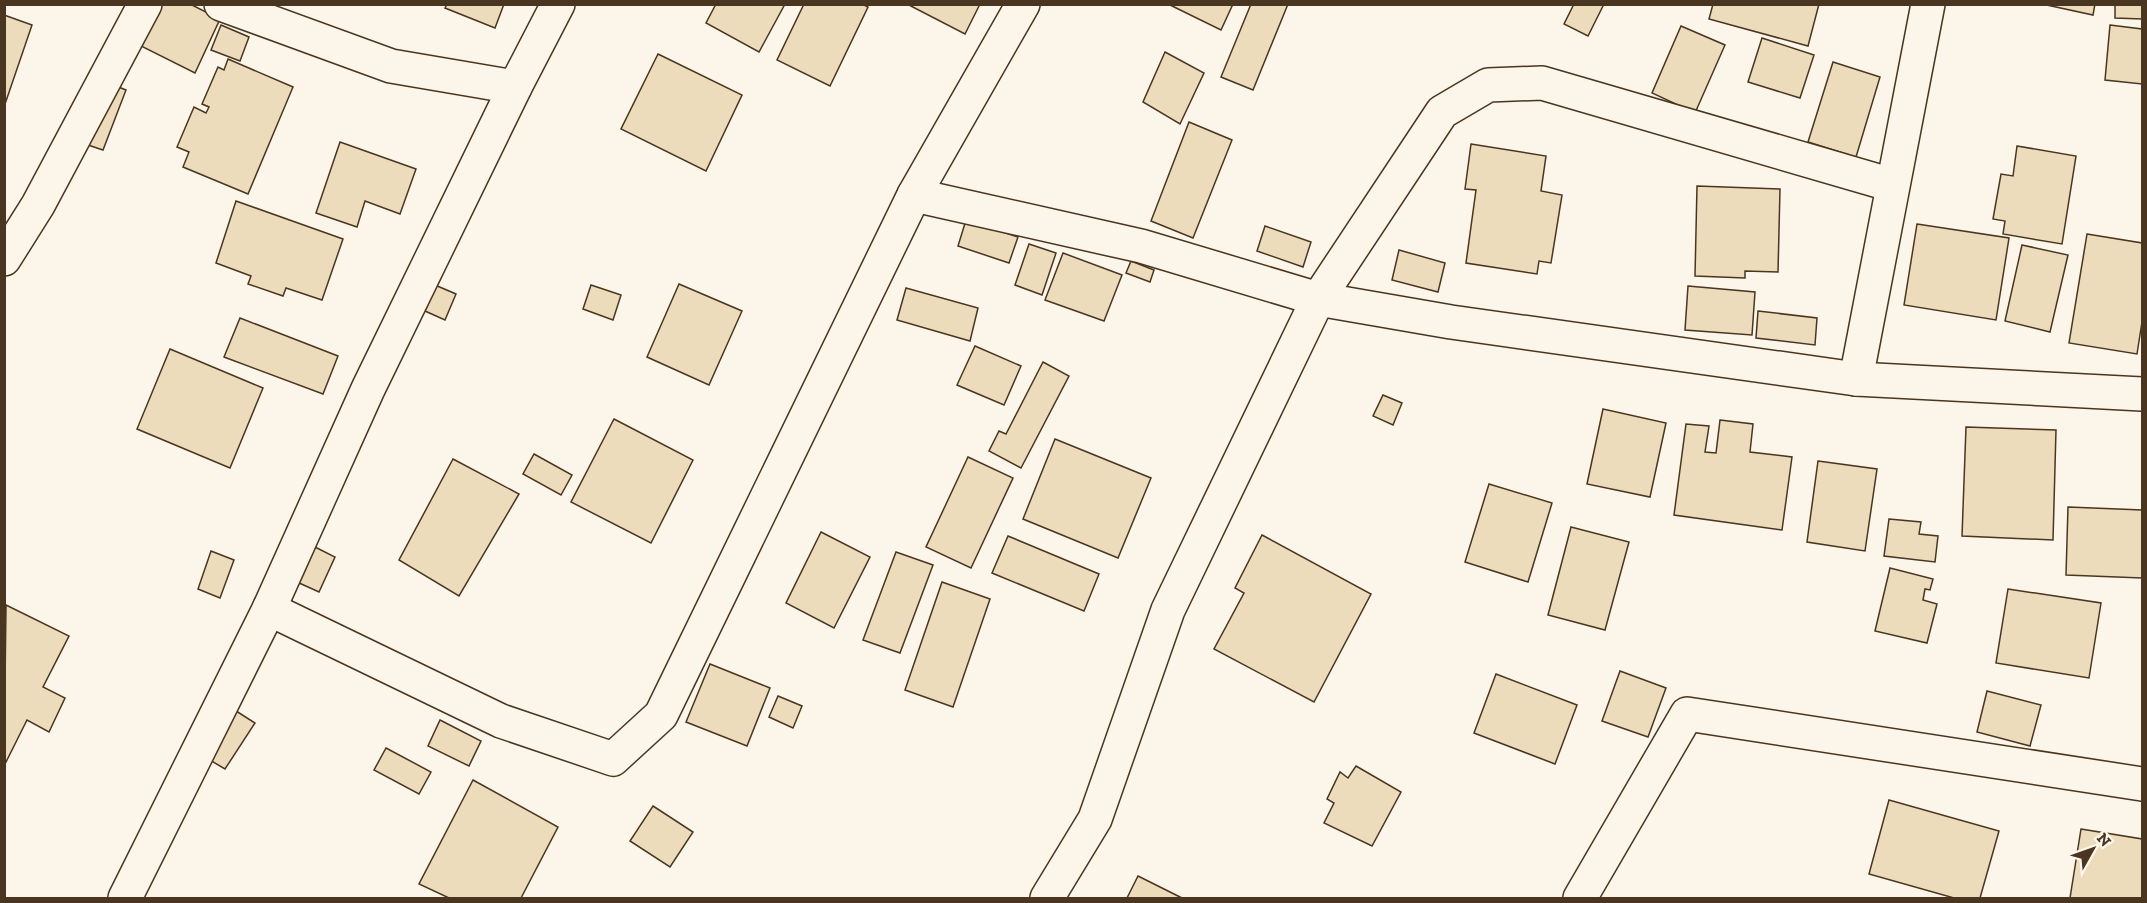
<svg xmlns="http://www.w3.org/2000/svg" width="2147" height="903" viewBox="0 0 2147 903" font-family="'Zilla Slab',serif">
<rect width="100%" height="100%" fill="#fbf6e9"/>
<g fill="#ecdcbc" stroke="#4a3520" stroke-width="1.5">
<polygon points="151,4 190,4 220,19 195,73 133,42"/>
<polygon points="447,4 504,4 495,28 445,8"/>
<polygon points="716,4 785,4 759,52 706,23"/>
<polygon points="804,4 862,4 868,7 830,86 777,60"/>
<polygon points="907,4 980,4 965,34"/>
<polygon points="1168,4 1233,4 1221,30"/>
<polygon points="1251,4 1288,4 1253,90 1221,77"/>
<polygon points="1574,4 1604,4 1588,36 1564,24"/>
<polygon points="1713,4 1767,5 1819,4 1808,46 1709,19"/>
<polygon points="2042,4 2095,4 2093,15"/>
<polygon points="2115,4 2142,4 2142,19 2115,18"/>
<polygon points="4,15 32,25 4,107"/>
<polygon points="221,25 249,37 240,61 211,50"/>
<polygon points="2110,25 2142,29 2142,84 2105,80"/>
<polygon points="1681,26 1725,45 1695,113 1652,93"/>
<polygon points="1762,38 1814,55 1800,98 1748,82"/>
<polygon points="1165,52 1204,73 1180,124 1143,102"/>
<polygon points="658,54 742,95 706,171 621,129"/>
<polygon points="228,59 293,87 248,194 183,167 189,152 177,147 194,107 206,113 209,107 202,104 218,67 224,70"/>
<polygon points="1833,62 1880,77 1856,157 1808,142"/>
<polygon points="111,84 126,90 103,150 88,145"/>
<polygon points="1189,122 1232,140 1193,238 1151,221"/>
<polygon points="340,142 416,169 400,214 365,201 357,227 316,213"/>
<polygon points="1471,144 1546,156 1541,191 1562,195 1551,263 1539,261 1537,274 1466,263 1476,190 1465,189"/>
<polygon points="2017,146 2076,156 2062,244 2003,234 2005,221 1993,219 2001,174 2013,176"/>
<polygon points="1697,186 1780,189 1778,272 1745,271 1745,278 1695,276"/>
<polygon points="236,201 343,239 322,300 286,288 283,296 248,284 251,276 216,263"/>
<polygon points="966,220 1018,237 1009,263 958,246"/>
<polygon points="1917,224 2009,238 1996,320 1904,305"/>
<polygon points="1265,226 1311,242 1303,267 1257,251"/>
<polygon points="2087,234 2142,243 2142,322 2137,354 2069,343"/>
<polygon points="1029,244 1056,253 1042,295 1015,285"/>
<polygon points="2022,245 2068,255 2050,332 2005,321"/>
<polygon points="1399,250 1445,263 1438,292 1392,280"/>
<polygon points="1063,253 1122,275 1104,321 1045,300"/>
<polygon points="1131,261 1154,270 1150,282 1126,273"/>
<polygon points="679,284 742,311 709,385 647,357"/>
<polygon points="435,285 456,294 445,320 425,311"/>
<polygon points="591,285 621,295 613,320 583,309"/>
<polygon points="1688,286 1755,292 1752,335 1685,330"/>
<polygon points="906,288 978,308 970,341 897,320"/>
<polygon points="1758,311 1817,318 1815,345 1756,338"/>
<polygon points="240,318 338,356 323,394 224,357"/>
<polygon points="975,346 1021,366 1004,405 957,385"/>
<polygon points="170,349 263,388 230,468 137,429"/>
<polygon points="1043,362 1069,376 1021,468 989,451 999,431 1006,434"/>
<polygon points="1383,395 1402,403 1393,425 1373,416"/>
<polygon points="1603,409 1666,423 1650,497 1587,484"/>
<polygon points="614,419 693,460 651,543 571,502"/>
<polygon points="1720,420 1753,424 1750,452 1792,457 1782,530 1674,515 1686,424 1709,426 1705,452 1716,453"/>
<polygon points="1966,427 2056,430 2053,540 1962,536"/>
<polygon points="1055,439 1151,478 1118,558 1023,519"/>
<polygon points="534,454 572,475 561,495 523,474"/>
<polygon points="968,457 1013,478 971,568 926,547"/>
<polygon points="453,459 519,494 459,596 399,560"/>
<polygon points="1818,461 1877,469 1865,551 1807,542"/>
<polygon points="1489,484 1552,503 1528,582 1465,562"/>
<polygon points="2068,507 2142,510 2142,578 2066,575"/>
<polygon points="1889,519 1921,522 1919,534 1938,536 1935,562 1884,556"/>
<polygon points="1571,527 1629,542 1605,630 1548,615"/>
<polygon points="821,532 870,557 834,628 786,603"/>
<polygon points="1262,535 1371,594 1314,702 1214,649 1244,593 1235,588"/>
<polygon points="1008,536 1099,574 1084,611 992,573"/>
<polygon points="313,546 335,557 319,592 297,582"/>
<polygon points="211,551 234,560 220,598 198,589"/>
<polygon points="896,552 933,565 900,653 863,640"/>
<polygon points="1890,568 1933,579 1930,590 1925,589 1923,600 1937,604 1927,643 1875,631"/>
<polygon points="942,582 990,599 953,707 905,690"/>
<polygon points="2008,589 2101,603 2089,678 1996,663"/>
<polygon points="6,605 69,636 43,687 65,698 49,732 27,720 4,766"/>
<polygon points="710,664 770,688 747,746 686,722"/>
<polygon points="1620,671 1666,688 1648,737 1602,721"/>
<polygon points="1496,674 1577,705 1555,764 1474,733"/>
<polygon points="1987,691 2041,705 2030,746 1977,732"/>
<polygon points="778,696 802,706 793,728 769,717"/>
<polygon points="233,709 255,723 225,769 203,756"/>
<polygon points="440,720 481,741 469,766 428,746"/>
<polygon points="386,748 431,772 419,794 374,770"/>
<polygon points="1356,766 1401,792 1372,846 1324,823 1334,803 1327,799 1340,772 1348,778"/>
<polygon points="473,780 558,827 521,898 449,898 419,884"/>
<polygon points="1889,800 1999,831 1980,898 1954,898 1869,874"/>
<polygon points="653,806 693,832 670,867 630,841"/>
<polygon points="2081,829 2142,839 2142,898 2070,898"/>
<polygon points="1138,876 1182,898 1127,898"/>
</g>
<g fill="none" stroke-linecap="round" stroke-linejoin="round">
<g stroke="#4a3520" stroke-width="36">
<g id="minor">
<polyline points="221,4 391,66 515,87 558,4"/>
<polyline points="914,195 1141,246 1318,299 1451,322 1856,379 2142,394"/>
<polyline points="4,259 38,205 145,4"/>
<polyline points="1856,379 1928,4"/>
<polyline points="269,609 501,721 613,759 661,715 914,195 1023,4"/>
<polyline points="125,898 269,609 368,389 515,87"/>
<polyline points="1047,898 1095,819 1168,610 1318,299 1442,112 1488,85 1542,83 1892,185"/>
<polyline points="1580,898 1687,714 2142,784"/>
</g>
</g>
<use href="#minor" stroke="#fbf6e9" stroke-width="33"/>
</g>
<rect width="2147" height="903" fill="none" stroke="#4a3520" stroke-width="12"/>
<g transform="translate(2093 849) rotate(50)" stroke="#fbf6e9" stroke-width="4.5" paint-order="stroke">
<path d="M0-4.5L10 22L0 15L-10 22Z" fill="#4a3520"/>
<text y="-9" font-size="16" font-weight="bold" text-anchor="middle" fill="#4a3520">N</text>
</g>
</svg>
